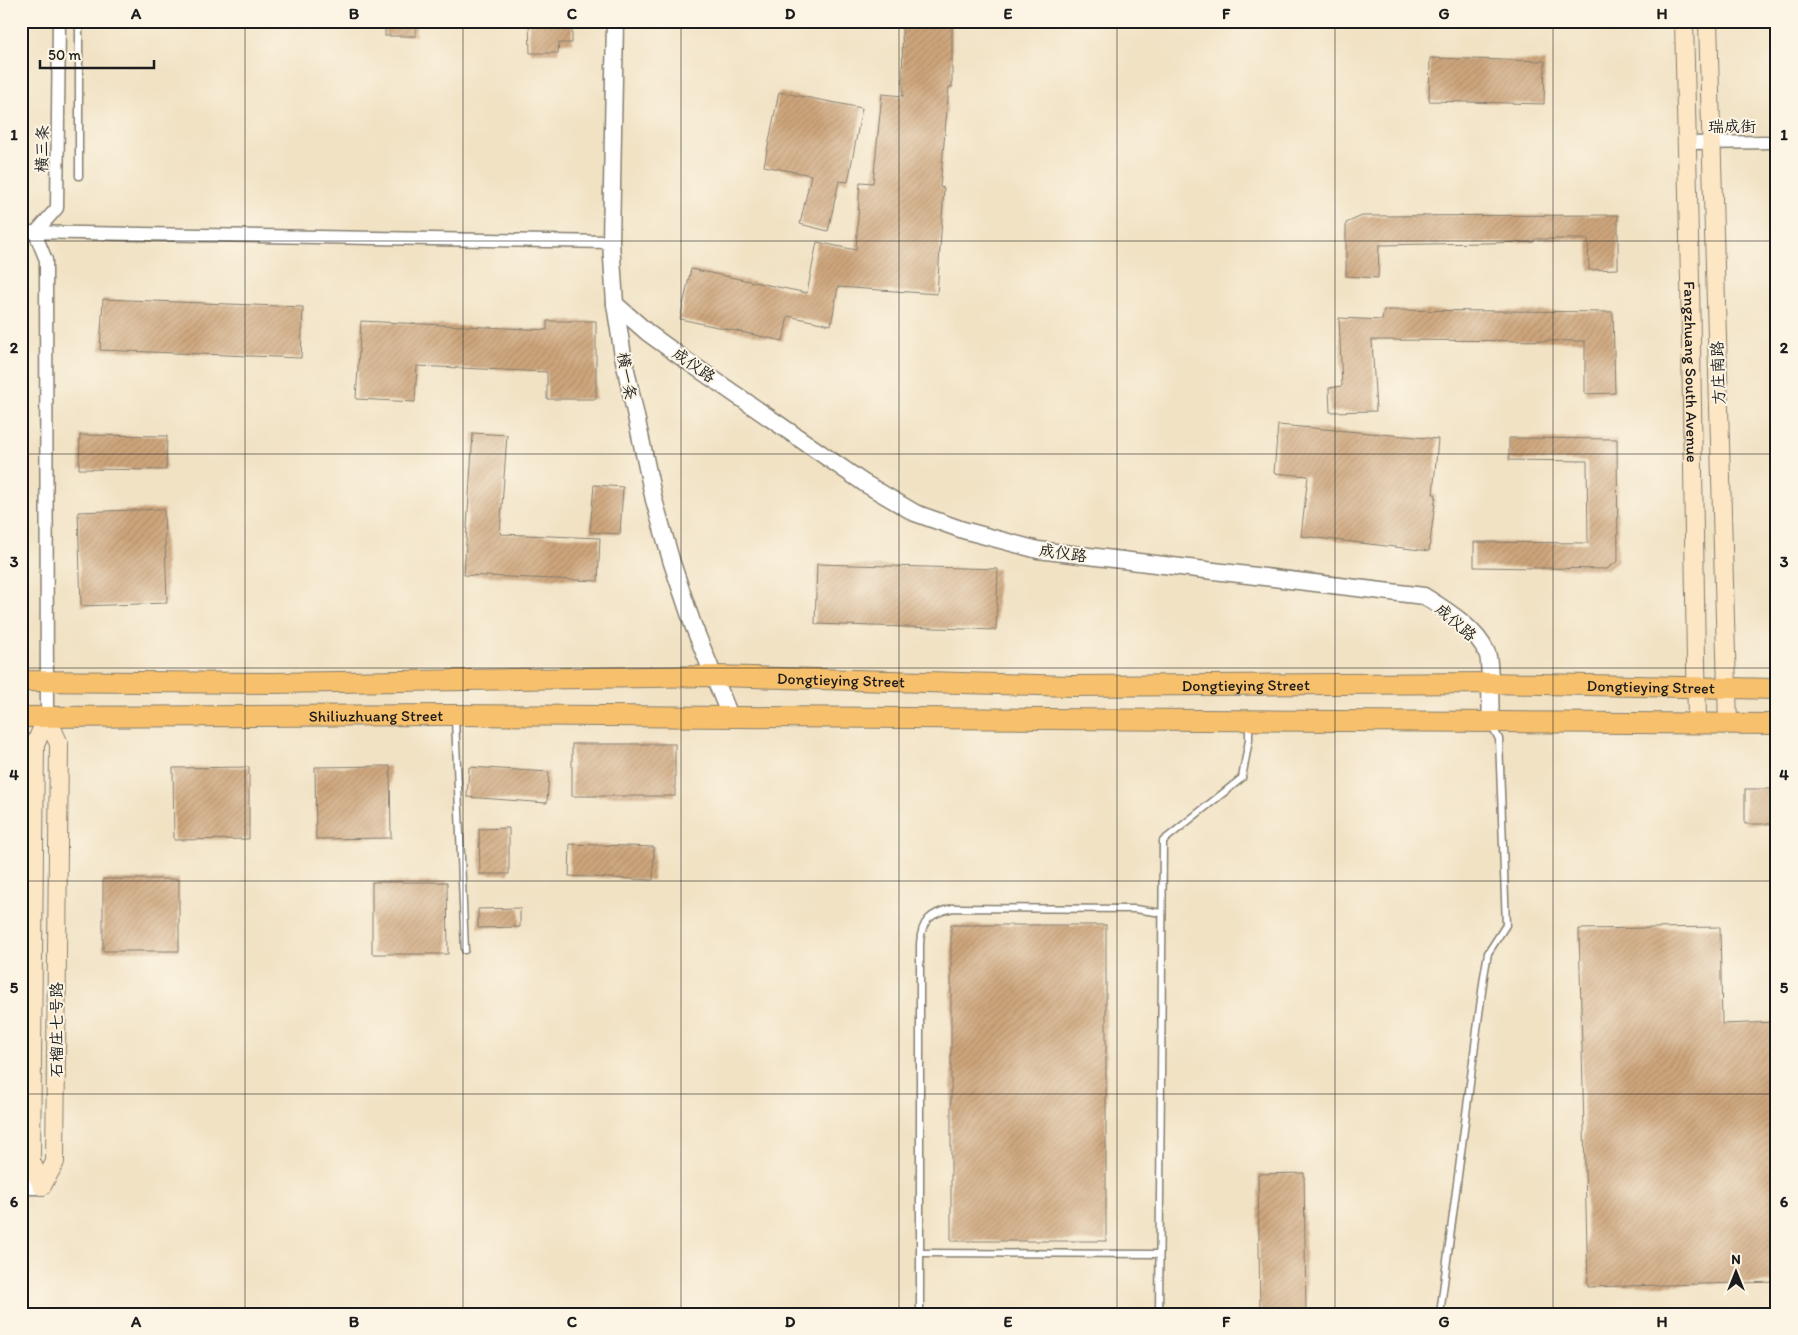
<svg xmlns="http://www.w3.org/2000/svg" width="1798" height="1335" viewBox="0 0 1798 1335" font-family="Itim,'LXGW WenKai TC',sans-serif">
<defs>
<pattern id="building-hatch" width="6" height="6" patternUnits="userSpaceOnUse" patternTransform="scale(1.25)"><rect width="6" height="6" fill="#cda57b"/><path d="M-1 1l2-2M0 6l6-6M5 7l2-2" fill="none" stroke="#af8d6a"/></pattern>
</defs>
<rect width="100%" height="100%" fill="#fcf5e5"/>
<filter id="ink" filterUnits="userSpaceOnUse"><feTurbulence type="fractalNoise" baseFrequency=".02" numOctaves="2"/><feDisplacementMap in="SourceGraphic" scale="10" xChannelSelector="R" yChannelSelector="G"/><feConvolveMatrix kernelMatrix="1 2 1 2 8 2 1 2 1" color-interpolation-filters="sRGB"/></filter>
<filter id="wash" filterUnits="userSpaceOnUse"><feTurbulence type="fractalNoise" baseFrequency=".0096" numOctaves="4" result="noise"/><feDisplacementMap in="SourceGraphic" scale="20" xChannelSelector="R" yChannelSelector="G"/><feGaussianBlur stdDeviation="1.12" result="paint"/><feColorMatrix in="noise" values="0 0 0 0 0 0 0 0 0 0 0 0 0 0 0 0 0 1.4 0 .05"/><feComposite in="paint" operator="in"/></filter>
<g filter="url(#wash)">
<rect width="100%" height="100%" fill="#f1e2c4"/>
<g id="blocks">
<g fill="url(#building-hatch)">
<rect x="385" y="21" width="31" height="15"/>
<polygon points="529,21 572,21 572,43 559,43 558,53 530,53"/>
<polygon points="902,21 952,21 952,87 949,87 940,187 944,188 937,294 838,287 831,325 788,316 783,341 680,319 691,269 807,293 817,242 856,250 860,182 873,183 882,94 903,96"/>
<polygon points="1430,58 1545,61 1544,104 1429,101"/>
<polygon points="779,92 862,108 848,182 839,181 828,231 800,224 811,175 764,166"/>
<polygon points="1618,215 1618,269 1589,270 1588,239 1534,239 1534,242 1379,245 1378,278 1346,276 1346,223 1362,216"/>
<polygon points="103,299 303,307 301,358 100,350"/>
<polygon points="1384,310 1613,312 1615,393 1585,394 1585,341 1372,340 1376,411 1330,412 1329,388 1342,386 1339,318 1382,320"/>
<polygon points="361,321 547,330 547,321 596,321 596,399 547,399 547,372 417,366 415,402 356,399"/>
<polygon points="1278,425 1438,439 1433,494 1436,494 1429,551 1301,536 1308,476 1274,473"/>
<polygon points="473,433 507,435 500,534 600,538 598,581 464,575"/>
<polygon points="80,435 167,436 166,470 79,469"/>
<polygon points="1509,438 1617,439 1618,561 1607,569 1474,567 1474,542 1588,543 1587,461 1509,460"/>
<polygon points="594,485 623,487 620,534 590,532"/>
<polygon points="164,509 167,603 81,606 78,512"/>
<polygon points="817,564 998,569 996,630 815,624"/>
<rect x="572" y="744" width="103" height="52"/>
<polygon points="390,766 391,838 316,839 315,767"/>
<polygon points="249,767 249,839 174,840 173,768"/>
<polygon points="469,767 549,772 547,803 467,797"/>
<rect x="1745" y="789" width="32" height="35"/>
<polygon points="509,828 509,874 480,874 479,829"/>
<polygon points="570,844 654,847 653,880 569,876"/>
<rect x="103" y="879" width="76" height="72"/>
<polygon points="372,882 447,882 448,954 372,954"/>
<polygon points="520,908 520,927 478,928 478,909"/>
<rect x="951" y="925" width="155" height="316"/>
<polygon points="1720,927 1722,1024 1777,1022 1777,1282 1588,1287 1579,929"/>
<polygon points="1304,1173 1306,1314 1260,1314 1258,1174"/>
</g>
</g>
</g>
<g filter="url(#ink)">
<use href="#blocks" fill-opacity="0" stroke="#867f70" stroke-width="1"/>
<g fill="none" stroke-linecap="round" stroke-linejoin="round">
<g stroke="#867f70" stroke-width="9">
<g id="service">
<polyline points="79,176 79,21"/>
<polyline points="455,719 465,950"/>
<polyline points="921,1253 1159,1254"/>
<path d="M920 1314V944C921 920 931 913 953 908L1135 909 1162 913"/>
<polyline points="1159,1314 1163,841 1242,778 1249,740 1249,724"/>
<polyline points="1440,1314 1484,976 1488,953 1506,925 1499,739 1492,726"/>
</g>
</g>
<g stroke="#867f70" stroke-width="15">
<g id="minor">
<polyline points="1687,143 1777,142"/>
<polyline points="21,232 611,242"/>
<polyline points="35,233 46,260 47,717"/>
<polyline points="35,233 57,208 59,21"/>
</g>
</g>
<g stroke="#867f70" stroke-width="19">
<g id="tertiary">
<polyline points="615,21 611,242 615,304 623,356 654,500 672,563 693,625 730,716"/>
<path d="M615 304 648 333 684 359 864 483 915 513 963 530 1038 550 1424 596C1446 610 1476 628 1487 653 1491 660 1490 711 1491 723"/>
<polyline points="21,1186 42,1186"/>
</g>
</g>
<g stroke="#867f70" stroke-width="20">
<g id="secondary">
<path id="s1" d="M1684 21 1690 280 1697 724"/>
<polyline points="1708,21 1728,724"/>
<polyline points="42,1186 55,1162 59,744 47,717"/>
<polyline points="42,1186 31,1161 35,745 47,717"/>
</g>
</g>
<g stroke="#867f70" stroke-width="22">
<g id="primary">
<path id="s2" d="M21 681 271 683 715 676 1072 686 1489 683 1777 689"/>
<path id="s3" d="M21 717 455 715 1777 724"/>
</g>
</g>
<use href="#service" stroke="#fff" stroke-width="6"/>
<use href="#minor" stroke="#fff" stroke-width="12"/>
<use href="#tertiary" stroke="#fff" stroke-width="16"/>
<use href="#secondary" stroke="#fce6c4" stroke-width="18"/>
<use href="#primary" stroke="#f7c06c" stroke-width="20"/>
</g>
</g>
<path fill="none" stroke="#1c1c1c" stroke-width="1" stroke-opacity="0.55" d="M245 21V1314M463 21V1314M681 21V1314M899 21V1314M1117 21V1314M1335 21V1314M1553 21V1314M21 241H1777M21 454H1777M21 668H1777M21 881H1777M21 1094H1777"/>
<g text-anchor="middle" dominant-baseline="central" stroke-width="4" stroke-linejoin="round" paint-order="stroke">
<g font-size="16" fill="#1c1c1c" stroke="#fcf5e5">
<text x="1732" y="126">瑞成街</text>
<text transform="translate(42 149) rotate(-89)">横三条</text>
<text transform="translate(694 365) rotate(35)">成仪路</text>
<text stroke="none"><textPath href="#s1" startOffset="351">Fangzhuang South Avenue</textPath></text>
<text transform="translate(1718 373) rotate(-92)">方庄南路</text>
<text transform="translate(627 376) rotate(80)">横一条</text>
<text transform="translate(1063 553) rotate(8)">成仪路</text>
<text transform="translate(1456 622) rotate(41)">成仪路</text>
<text stroke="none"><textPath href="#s2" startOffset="820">Dongtieying Street</textPath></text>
<text stroke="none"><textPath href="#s2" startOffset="1225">Dongtieying Street</textPath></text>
<text stroke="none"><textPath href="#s2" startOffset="1630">Dongtieying Street</textPath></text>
<text stroke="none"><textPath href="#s3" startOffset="355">Shiliuzhuang Street</textPath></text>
<text transform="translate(56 1030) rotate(-90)">石榴庄七号路</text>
</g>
</g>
<rect width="1798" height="1335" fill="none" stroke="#fcf5e5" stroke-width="55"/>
<g transform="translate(1736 1272)" stroke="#fcf5e5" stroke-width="4" paint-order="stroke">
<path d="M0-4L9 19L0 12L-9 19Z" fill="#1c1c1c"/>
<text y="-8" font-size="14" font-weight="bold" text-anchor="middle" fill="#1c1c1c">N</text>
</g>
<path d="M40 60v8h114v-8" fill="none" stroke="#1c1c1c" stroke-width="2.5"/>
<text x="48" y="60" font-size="15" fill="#1c1c1c" stroke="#fcf5e5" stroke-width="4" paint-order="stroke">50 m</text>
<rect x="28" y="28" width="1742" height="1280" fill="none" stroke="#1c1c1c" stroke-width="2"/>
<g font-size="16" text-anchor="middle" font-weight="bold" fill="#1c1c1c">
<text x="136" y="19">A</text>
<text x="354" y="19">B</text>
<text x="572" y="19">C</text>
<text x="790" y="19">D</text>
<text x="1008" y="19">E</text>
<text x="1226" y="19">F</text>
<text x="1444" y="19">G</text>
<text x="1662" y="19">H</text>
<text x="14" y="140">1</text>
<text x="1784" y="140">1</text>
<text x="14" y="353">2</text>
<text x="1784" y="353">2</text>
<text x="14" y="567">3</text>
<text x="1784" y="567">3</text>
<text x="14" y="780">4</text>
<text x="1784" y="780">4</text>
<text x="14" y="993">5</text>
<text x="1784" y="993">5</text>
<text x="14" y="1207">6</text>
<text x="1784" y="1207">6</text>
<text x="136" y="1327">A</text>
<text x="354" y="1327">B</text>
<text x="572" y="1327">C</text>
<text x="790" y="1327">D</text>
<text x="1008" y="1327">E</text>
<text x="1226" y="1327">F</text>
<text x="1444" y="1327">G</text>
<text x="1662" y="1327">H</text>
</g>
</svg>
